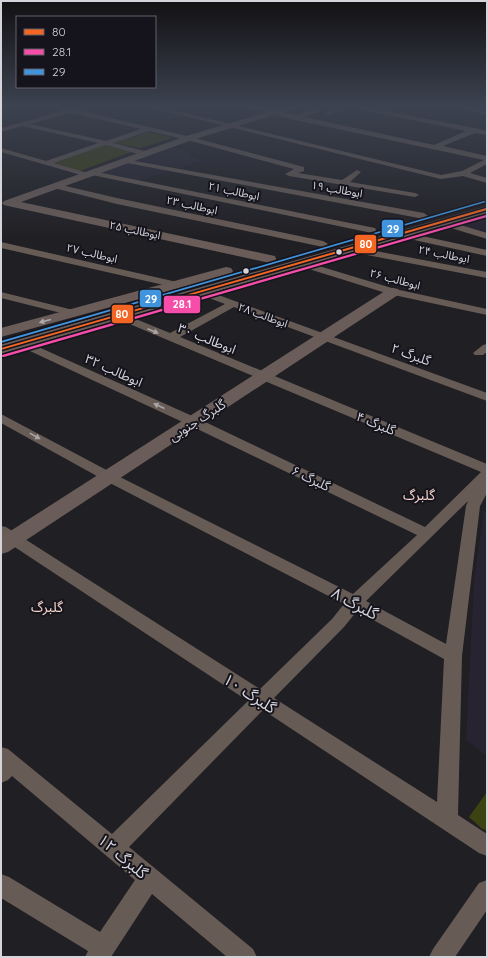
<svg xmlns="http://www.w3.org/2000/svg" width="488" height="958" viewBox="0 0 488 958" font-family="Quicksand,'Noto Sans Arabic',sans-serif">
<rect width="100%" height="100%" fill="#201f23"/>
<g fill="#272331">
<polygon points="171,147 190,152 191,156 201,161 179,168 133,160"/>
<polygon points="128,163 169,171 137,181 97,173"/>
<polygon points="487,219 487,234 461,226"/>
<polygon points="484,511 487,512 487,756 466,740 474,581"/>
</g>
<g fill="#3d4213">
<polygon points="149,132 173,138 140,148 115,143"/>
<polygon points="106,145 131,152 80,171 55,163"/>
<polygon points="487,792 487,831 481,828 469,817"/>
</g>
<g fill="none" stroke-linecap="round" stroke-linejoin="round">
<g fill="#675b56" fill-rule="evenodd">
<path d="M52 107H65L191 137 304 167V171L298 173 342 180 357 170 361 172 350 182 415 193 419 195 415 197 289 176 285 174 294 169 187 140 149 131 114 143 148 152V156H145L106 145 54 163 88 173 92 171 375 228 376 230 375 232 372 233 92 175 88 177 1 152V148L46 161 98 143 22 126 1 132V128L63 111ZM71 113 141 129 106 141 30 124Z"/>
<polygon points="148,107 160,107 441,175 462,171 484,160 295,120 245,107 258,107 296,115 318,108 320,109 320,111 304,117 434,145 466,131 349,107 329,115 324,114 339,107 364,107 475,128 487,131 487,135 475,133 443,146 487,156 487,164 470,173 487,178 487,183 463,176 441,179"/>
<polygon points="454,107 468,107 487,111 487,115"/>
<polygon points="124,159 424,213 428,216 424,219 127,163 123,161"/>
<polygon points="54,184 57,184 117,198 323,241 328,244 323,247 117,204 54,188"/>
<polygon points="441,219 487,233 487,239 438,224 437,222 438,220"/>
<polygon points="399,231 487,250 487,256 396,236 394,234 396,232"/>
<polygon points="1,242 177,282 182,285 177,288 1,248"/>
<polygon points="349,246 487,272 487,278 346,251 344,249"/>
<polygon points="299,260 395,289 487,309 487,315 389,294 296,265 294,263"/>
<path d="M202 289 487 393V401L234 307 180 337 487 464V493L480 506 462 656 458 815 487 834V856L479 853 263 710 129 847 253 949 257 957H227L152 894 111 957H85L88 951 1 898V874L9 877 100 932 135 880 12 776 8 780 1 783V747L8 749 112 834 248 701 1 538V526L6 527 260 689 332 619 344 604 104 480 1 423V414L114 474 353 594 417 535 189 425 17 345 15 343 17 341H25L199 419 425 527 481 472 113 317 112 315 117 312 121 313 170 333 225 304 198 294 197 292ZM468 501 466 506 446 644 366 601ZM357 611 444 659 437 802 274 698 344 627Z"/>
<polygon points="1,292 77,311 78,313 73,316 1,298"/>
<polygon points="487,344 487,352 483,355 475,355 473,353 483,345"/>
<polygon points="487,880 487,910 455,957 429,957 433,949 479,883"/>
</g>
<g fill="#6a5d59" fill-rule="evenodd">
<polygon points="285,107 300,107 192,140 21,202 270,255 275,256 276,259 275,262 270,263 8,206 4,205 2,203 4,201 186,136"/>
<polygon points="487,206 487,213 1,354 1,344"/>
<polygon points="226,267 231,268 233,271 231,274 1,337 1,328"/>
<polygon points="393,288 398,289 400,292 398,295 8,552 1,554 1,537 388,289"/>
</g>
<g stroke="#15131c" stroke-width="3">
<polygon id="bus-1" points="486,208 487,208 487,210 1,350 1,348"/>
</g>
<g stroke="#15131c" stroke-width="3">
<polygon id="bus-2" points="486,215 487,215 487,217 4,357 3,357 1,356 2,355"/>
</g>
<g stroke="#15131c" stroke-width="3">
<polygon id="bus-3" points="484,201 486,202 1,343 1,341"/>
</g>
<use href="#bus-1" fill="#f26522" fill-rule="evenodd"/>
<use href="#bus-2" fill="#f54da8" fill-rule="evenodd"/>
<use href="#bus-3" fill="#4094de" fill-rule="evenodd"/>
</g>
<defs><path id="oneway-solid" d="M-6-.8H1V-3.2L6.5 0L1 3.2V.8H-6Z"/></defs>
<use fill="#b0aaad" href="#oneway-solid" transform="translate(45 321) rotate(165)"/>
<g fill="#a9a4a5">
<use href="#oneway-solid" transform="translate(153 331) rotate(23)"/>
<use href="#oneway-solid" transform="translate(159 406) rotate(-156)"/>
<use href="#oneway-solid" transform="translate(35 436) rotate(29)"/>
</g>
<linearGradient id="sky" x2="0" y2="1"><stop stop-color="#121113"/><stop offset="0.44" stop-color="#3c4250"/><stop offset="1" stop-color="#3c4250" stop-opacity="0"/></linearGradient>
<rect width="488" height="241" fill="url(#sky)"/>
<g fill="#d5d4da" stroke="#15131c" stroke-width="1.5">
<circle cx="339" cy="252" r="3.5"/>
<circle cx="246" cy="271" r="3.5"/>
</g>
<g text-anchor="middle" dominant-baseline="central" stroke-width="4" stroke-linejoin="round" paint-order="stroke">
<g font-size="11" fill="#d5d4da" stroke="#15131c">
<text transform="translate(337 189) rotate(10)">ابوطالب ۱۹</text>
<text transform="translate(234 191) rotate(12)">ابوطالب ۲۱</text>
<text transform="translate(192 205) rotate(12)">ابوطالب ۲۳</text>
<text transform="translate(135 230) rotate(12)">ابوطالب ۲۵</text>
<text transform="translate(92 253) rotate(13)">ابوطالب ۲۷</text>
<text transform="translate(444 254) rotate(11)">ابوطالب ۲۴</text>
<text transform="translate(395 279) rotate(15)">ابوطالب ۲۶</text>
<text transform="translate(263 315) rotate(20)">ابوطالب ۲۸</text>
</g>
<g font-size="13" fill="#d5d4da" stroke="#15131c">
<text transform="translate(207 338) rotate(22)">ابوطالب ۳۰</text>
<text transform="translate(411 354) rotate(20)">گلبرگ ۲</text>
<text transform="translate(114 370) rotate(24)">ابوطالب ۳۲</text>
<text transform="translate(197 420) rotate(-33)">گلبرگ جنوبی</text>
<text transform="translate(376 423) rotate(22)">گلبرگ ۴</text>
<text transform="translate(311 478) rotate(26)">گلبرگ ۶</text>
</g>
<g font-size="14" fill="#f4d3c9" stroke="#15131c">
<text x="419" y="495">گلبرگ</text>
<text x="47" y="607">گلبرگ</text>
</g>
<g font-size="16" fill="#d5d4da" stroke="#15131c">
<text transform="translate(355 603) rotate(28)">گلبرگ ۸</text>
<text transform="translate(250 693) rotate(33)">گلبرگ ۱۰</text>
<text transform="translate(123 856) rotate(40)">گلبرگ ۱۲</text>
</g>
</g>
<g stroke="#15131c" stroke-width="1.5">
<rect x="381" y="219" width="23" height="19" rx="4" fill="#4094de"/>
<rect x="354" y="234" width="23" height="20" rx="4" fill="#f26522"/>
<rect x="139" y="289" width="23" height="19" rx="4" fill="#4094de"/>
<rect x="163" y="295" width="38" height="19" rx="4" fill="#f54da8"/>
<rect x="111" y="304" width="23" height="20" rx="4" fill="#f26522"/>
</g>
<g font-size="11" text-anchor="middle" font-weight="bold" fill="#fff">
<text x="393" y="233">29</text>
<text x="366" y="248">80</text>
<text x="151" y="303">29</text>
<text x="182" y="308">28.1</text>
<text x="122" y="318">80</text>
</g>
<rect width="488" height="958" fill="none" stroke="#d5d4da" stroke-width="4"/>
<rect x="16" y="16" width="140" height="72" fill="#15131c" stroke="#626068"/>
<rect x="24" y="29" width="20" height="6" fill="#f26522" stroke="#626068"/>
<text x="52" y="36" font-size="12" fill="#d5d4da">80</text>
<rect x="24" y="49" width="20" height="6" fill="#f54da8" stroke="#626068"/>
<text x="52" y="56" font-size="12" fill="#d5d4da">28.1</text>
<rect x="24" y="69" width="20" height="6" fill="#4094de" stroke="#626068"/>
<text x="52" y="76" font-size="12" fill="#d5d4da">29</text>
</svg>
